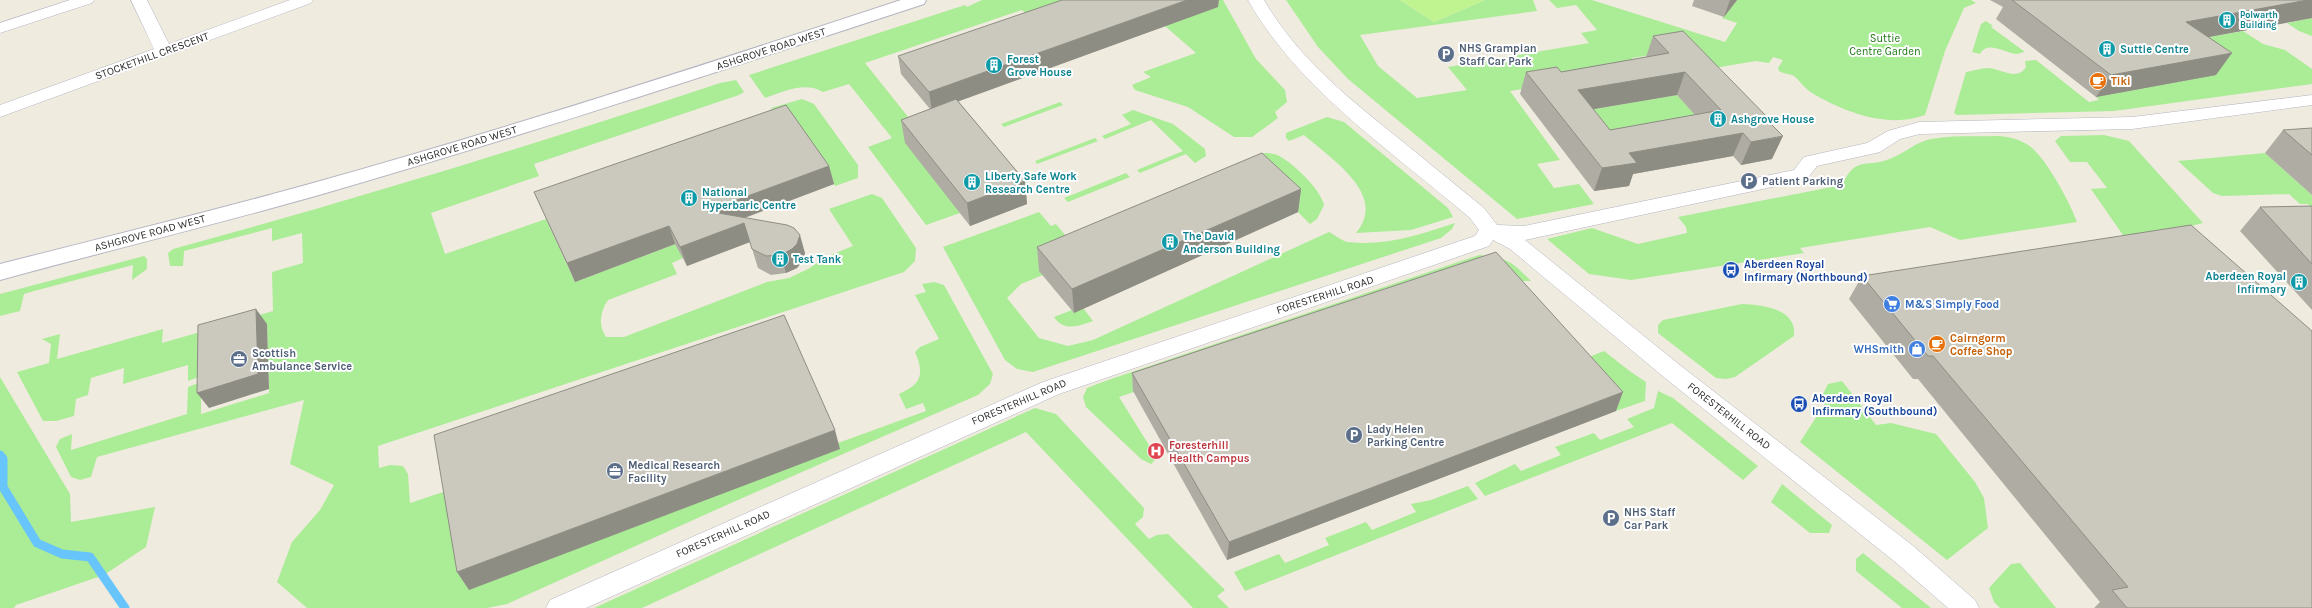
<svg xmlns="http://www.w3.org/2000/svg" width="2312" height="608" viewBox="0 0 2312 608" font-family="Karla,sans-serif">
<rect width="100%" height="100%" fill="#f0ebdf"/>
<g fill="#abec97">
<path d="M982 0H1115L1039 26 1022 10 865 63 921 133 960 213 926 225 868 147 892 138 849 84 823 92C805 81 783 92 765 98L749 75 965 5 967 7Z"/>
<polygon points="1210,0 1223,0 1256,59 1285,90 1287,102 1275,112 1278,118 1252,137 1234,137 1188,107 1135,90 1132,85 1151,77 1143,72 1196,53 1165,26"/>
<path d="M1286 0H1400L1434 22 1485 0H1533L1537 11 1360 35 1378 66 1417 98 1467 90 1448 67 1589 43 1581 33 1597 30 1576 5 1557 8 1549 0H1592L1725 42 1737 23 1722 18 1737 0H1971L1976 3 1964 8 1945 51 1925 115C1888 129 1844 112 1812 93 1804 88 1800 81 1794 76 1790 74 1784 74 1779 71L1778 68 1783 60 1773 57 1769 63 1756 61 1702 70 1683 50 1632 58 1646 75 1553 84 1510 91 1560 160 1537 164 1554 188 1579 184 1594 204 1517 219 1348 79 1318 47Z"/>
<polygon points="2312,18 2312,36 2299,31 2287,23"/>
<path d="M1986 21 1993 26 1991 27 2025 52C2022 52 2019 54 2016 54 2005 53 1987 40 1980 54L1972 52 1981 24Z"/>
<path d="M2243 31 2263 44 2285 50 2312 69V84L2114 111 1957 115 1954 113 1966 72C1973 71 1981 68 1988 68 2000 68 2017 82 2026 67L2025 61 2036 60 2089 102 2099 100 2096 97 2171 44Z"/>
<path d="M736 80 744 92 739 95 534 164 539 176 431 213 445 254 546 219 575 282 675 244 683 258 672 263 677 274 608 300C600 312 598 325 606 337H624L767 282 789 278 810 268 823 258 853 246 829 209 872 194 882 198 916 248 915 261 904 272 378 446 379 468 390 465 403 466 408 474 410 503 452 489 840 449 838 443 926 411 923 403 906 409 899 394C921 384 925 375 915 352L920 347 939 339 915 295 926 292 922 284 934 282 944 285 993 374 990 384 978 395 731 503 507 604 487 608H307L277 582 292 542 320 510 334 485 290 464 304 400 97 457 91 477 80 480 71 477 56 447 60 439 72 434 71 450 187 414 188 387 201 382V414L269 393 267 324 201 376 188 381V365L123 384 124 368 91 378 88 395 76 399 74 416 56 421H43L17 372 49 363 51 344 42 339 60 334 57 359 163 329 162 343 273 311 272 272 303 263 302 233 272 241V228L184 251 183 266H170L168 253 173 249C357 199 539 143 720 83Z"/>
<polygon points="1677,95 1712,133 1603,153 1571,113"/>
<polygon points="802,99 814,104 858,165 858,178 835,186 791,124 783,126 771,108"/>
<polygon points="1060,102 1063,105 1004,127 1001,124"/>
<polygon points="1133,110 1173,124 1205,149 1206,156 1195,163 1186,154 1140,173 1137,170 1183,151 1151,120 1105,139 1102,136 1131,124 1122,115"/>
<path d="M1327 117 1344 122 1448 208 1453 217 1411 230 1356 233C1389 195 1330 158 1304 135L1289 141 1286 138V133Z"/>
<polygon points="2104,135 2129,141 2203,223 2163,233 2136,254 2091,189 2107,188 2087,162 2070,162 2055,141 2061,136"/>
<path d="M1999 136C2010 137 2019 139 2028 145 2044 154 2071 204 2077 222L1960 240 1930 227 1800 248 1804 253 1631 280 1589 274 1547 239 1592 228 1638 244 1687 233 1686 227 1678 217 1842 185C1856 154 1868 169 1892 158 1906 152 1916 142 1931 139 1953 135 1977 137 1999 136Z"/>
<polygon points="1095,138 1098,141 1037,164 1035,161"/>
<path d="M1263 153C1269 153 1275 153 1281 157 1295 165 1321 190 1324 205L1317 219 1310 224 1298 212 1040 271 1043 275 1021 284 1007 298 1039 338 1068 346 1093 340 1329 232C1335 235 1342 241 1348 242 1384 247 1422 234 1455 223L1452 229 1441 238 1033 372 1017 369 1005 360 943 247 1039 212 1051 226 1056 224 1075 247 1224 170Z"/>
<polygon points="2265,153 2312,195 2312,208 2308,204 2300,204 2289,194 2222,196 2213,193 2178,161"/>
<polygon points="1126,173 1130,177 1068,202 1064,198"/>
<path d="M1479 255C1508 258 1511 261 1531 281H1517L1491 271 1119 397 1157 458 1151 464 1141 459 1086 407 1083 397 1087 388 1108 380Z"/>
<polygon points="144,256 147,259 147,269 132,280 133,265 34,291 24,294 20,311 0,316 0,294"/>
<path d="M1742 304C1762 305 1797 308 1794 336L1735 377 1726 379 1716 378 1658 333V325L1663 320Z"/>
<path d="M1083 308 1093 321C1079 326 1064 332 1054 317L1072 310 1074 313Z"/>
<polygon points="1542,328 1586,358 1604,351 1631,372 1646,382 1645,401 1616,411"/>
<polygon points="0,377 70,494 71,522 155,507 146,547 104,575 16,605 14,608 0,608"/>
<polygon points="1842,381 1876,425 1891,423 1936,434 1975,482 1984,498 1988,528 1947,560 1800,442 1828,399 1822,396 1828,384"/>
<polygon points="1658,391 1673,398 1758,466 1743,480 1672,423 1485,496 1475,483 1515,464 1521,471 1561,455 1555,447 1594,433 1600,440 1634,427 1627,419 1654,408"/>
<polygon points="1035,408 1056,414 1144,508 1143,517 1135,524 1149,539 1157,535 1168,534 1225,590 1217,596 1229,608 1193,608 1026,432 642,608 594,608"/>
<polygon points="1782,484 1832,525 1829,533 1810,533 1771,502"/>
<polygon points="1468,486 1478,499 1245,591 1234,572 1279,554 1285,563 1329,545 1325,538 1366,522 1372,530 1416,512 1411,504 1431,500"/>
<polygon points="1863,553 1931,608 1902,608 1856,571 1856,559"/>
<polygon points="2020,563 2056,608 2000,608 1994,602 1989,588 2011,564"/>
</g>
<polygon fill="#c0f491" points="1400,0 1485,0 1434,22"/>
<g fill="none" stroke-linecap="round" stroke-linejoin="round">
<polyline stroke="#68c5fc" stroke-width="9" points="0,455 3,459 3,487 37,543 62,554 90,557 125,608"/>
<g stroke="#b3b4c2" stroke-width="1">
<g id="street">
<polygon points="70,0 94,0 92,3 0,33 0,23"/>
<polygon points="131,0 147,0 169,44 290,0 313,0 311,3 0,117 0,105 154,49"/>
<path d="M1248 0H1264C1296 55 1343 94 1392 133 1423 158 1453 183 1484 208L1497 225 1524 226 1794 170 1804 157 1867 143 1888 131 1919 122 2132 117 2312 95V105L2132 129 1920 134 1900 139 1880 152 1817 166 1807 179 1800 181 1525 240 1681 366 1912 545 1975 600 1979 608H1948L1894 561 1665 378 1510 249 1493 240 1489 246 1059 394 586 608H546L550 600 1043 382 1475 236 1479 230 1470 218C1393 152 1298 89 1248 0Z"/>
</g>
</g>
<g stroke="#b3b4c2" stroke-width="2">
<path id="secondary" d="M901 0H926L924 4C723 70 522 136 319 195 213 225 106 251 0 280V264C102 238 205 213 306 185 506 129 704 65 901 0Z"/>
</g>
<use href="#street" fill="#fff" fill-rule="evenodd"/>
<use href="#secondary" fill="#fff" fill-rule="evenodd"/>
</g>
<g fill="#afada3" fill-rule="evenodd">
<polygon points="1694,0 1737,0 1724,17 1692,6"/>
<polygon points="1990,0 2312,0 2312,18 2208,37 2216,75 2096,97 1996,19 2003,7"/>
<polygon points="1218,7 958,101 1025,181 1027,204 970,226 905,143 901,120 930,109 901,74 898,56"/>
<path d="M1653 36 1772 122 1771 124 1772 159 1741 165 1733 156 1633 174 1629 186 1594 191 1520 94 1526 72H1561L1646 57ZM1677 95 1695 115 1610 130 1593 109Z"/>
<polygon points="2312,128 2312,195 2265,153 2283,130"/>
<polygon points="829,166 834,184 745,218 805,253 802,262 797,268 786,273 771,275 758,268 750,242 687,266 675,244 575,282 534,192"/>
<polygon points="1301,189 1298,212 1074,313 1039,271 1037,247"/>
<polygon points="2312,206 2312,310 2240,231 2260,207"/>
<polygon points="1862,276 2312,608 2094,608 2100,602 1918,379 1913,379 1849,299"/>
<polygon points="1132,373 1616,411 1227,560 1133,391"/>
</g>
<g fill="#8e8d84">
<polygon points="1187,0 1219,0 1218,7 932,111 929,92"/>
<polygon points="1730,0 1737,0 1724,17"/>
<polygon points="2308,0 2312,0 2312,18 2171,44 2186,22"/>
<polygon points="2232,53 2216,75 2096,97 2111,75"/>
<polygon points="1685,72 1677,95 1571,113 1578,90"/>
<polygon points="1769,122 1772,122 1764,140 1783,136 1772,159 1741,165 1751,142"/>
<polygon points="1743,133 1733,156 1633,174 1629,186 1594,191 1602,168 1629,153"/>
<polygon points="829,166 834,184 714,229 707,211"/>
<polygon points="1025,181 1027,204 970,226 967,203"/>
<polygon points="1301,189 1298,212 1074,313 1072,289"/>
<polygon points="744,223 750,242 687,266 680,247"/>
<polygon points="669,226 675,244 575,282 567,263"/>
<polygon points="800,235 805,253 802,262 797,268 786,273 781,255"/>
<polygon points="256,309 267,324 269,389 209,408 197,393"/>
<polygon points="1623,392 1616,411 1227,560 1229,542"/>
<polygon points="835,430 840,449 469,590 457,572"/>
</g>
<g fill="#cbc9bd" stroke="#8e8d84" fill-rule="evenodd">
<polygon points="1062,0 1187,0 929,92 898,56"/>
<polygon points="2012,0 2308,0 2186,22 2232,53 2111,75"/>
<path d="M1683 31 1772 122H1769L1783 136 1751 142 1743 133 1629 153 1637 163 1602 168 1526 72 1557 67 1561 72 1669 53 1653 36ZM1685 72 1721 110 1610 130 1578 90Z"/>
<polygon points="956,99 1025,181 967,203 901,120"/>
<polygon points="786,105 829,166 707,211 787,225 794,228 800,235 797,244 792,249 781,255 766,256 752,249 744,223 680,247 669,226 567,263 534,192"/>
<polygon points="2312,128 2312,155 2283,130"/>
<polygon points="1262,153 1301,189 1072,289 1037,247"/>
<polygon points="2312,206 2312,264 2260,207"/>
<polygon points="2191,225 2312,331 2312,608 2127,608 2112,590 2128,587 1933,356 1928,356 1862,276"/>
<polygon points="1496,252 1623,392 1229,542 1132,373"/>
<polygon points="256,309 258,374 197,393 198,325"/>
<polygon points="784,315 835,430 457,572 434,435"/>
</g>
<defs>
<g id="building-disc" transform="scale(0.9)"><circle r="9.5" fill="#0f9aa8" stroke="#fff"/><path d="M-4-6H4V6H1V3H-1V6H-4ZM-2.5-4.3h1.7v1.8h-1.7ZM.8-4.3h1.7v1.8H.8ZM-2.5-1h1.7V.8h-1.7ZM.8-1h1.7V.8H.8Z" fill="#fff"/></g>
<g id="parking-disc" transform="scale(0.9)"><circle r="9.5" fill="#5c6f8a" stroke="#fff"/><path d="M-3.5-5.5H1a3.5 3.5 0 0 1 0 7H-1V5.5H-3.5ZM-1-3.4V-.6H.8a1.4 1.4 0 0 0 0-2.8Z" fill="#fff"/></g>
<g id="cafe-disc" transform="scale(0.9)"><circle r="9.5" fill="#e8710a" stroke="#fff"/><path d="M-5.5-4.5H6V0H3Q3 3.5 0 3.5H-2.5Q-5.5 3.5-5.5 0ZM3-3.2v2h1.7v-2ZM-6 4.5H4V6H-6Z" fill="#fff"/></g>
<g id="bus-disc" transform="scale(0.9)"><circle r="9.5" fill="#1a4fb4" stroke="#fff"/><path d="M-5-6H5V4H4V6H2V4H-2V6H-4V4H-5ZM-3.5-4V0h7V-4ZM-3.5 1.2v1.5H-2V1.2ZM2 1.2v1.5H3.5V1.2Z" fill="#fff"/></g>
<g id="supermarket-disc" transform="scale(0.9)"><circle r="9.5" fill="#3f7fe0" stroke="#fff"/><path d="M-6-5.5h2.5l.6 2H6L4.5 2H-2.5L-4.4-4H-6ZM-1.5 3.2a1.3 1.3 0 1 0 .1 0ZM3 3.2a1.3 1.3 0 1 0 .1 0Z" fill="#fff"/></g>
<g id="shop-disc" transform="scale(0.9)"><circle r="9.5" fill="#3f7fe0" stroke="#fff"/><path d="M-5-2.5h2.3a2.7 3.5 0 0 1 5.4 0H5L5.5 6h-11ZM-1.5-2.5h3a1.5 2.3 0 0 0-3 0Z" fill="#fff"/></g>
<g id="office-disc" transform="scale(0.9)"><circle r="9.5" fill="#5c6f8a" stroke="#fff"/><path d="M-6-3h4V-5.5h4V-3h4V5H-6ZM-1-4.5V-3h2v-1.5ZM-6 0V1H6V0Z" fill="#fff"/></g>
<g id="hospital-disc" transform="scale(0.9)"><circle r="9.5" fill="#e0444e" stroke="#fff"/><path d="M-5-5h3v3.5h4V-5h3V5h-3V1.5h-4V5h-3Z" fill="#fff"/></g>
</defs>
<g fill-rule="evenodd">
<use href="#building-disc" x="2227" y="20"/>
<use href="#building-disc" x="2107" y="49"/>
<use href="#parking-disc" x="1446" y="54"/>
<use href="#building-disc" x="994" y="65"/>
<use href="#cafe-disc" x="2098" y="81"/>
<use href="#building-disc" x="1718" y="119"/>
<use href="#parking-disc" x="1749" y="181"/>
<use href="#building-disc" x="972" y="182"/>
<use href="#building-disc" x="689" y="198"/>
<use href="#building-disc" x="1170" y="242"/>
<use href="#building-disc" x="780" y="259"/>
<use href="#bus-disc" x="1731" y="270"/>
<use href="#building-disc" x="2299" y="282"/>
<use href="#supermarket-disc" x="1892" y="304"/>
<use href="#cafe-disc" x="1937" y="344"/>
<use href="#shop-disc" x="1917" y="349"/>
<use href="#office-disc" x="239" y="359"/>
<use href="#bus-disc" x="1799" y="404"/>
<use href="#parking-disc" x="1354" y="435"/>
<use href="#hospital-disc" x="1156" y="451"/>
<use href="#office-disc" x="615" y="471"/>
<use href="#parking-disc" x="1611" y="518"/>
</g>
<g text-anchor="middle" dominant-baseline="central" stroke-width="4" stroke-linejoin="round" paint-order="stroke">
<g font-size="9" font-weight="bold" fill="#0d838f" stroke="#fff" text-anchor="start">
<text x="2240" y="15">Polwarth<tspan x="2240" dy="10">Building</tspan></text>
</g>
<g font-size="11" fill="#1d7613" stroke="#fff">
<text x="1885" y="38">Suttie<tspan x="1885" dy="13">Centre Garden</tspan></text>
</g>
<g font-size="11" font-weight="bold" fill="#4e5e75" stroke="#fff" text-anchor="start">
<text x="1459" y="48">NHS Grampian<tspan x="1459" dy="13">Staff Car Park</tspan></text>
<text x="1762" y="181">Patient Parking</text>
<text x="252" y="353">Scottish<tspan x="252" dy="13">Ambulance Service</tspan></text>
<text x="1367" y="429">Lady Helen<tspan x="1367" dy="13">Parking Centre</tspan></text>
<text x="628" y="465">Medical Research<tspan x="628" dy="13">Facility</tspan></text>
<text x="1624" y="512">NHS Staff<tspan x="1624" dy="13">Car Park</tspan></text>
</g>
<g font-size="11" fill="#2e2e2e" stroke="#fff">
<text transform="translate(771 49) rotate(-18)">ASHGROVE ROAD WEST</text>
<text transform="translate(152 56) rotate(-20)">STOCKETHILL CRESCENT</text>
<text transform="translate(462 146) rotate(-17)">ASHGROVE ROAD WEST</text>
<text transform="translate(150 233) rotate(-15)">ASHGROVE ROAD WEST</text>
<text transform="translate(1325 295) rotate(-18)">FORESTERHILL ROAD</text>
<text transform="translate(1019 402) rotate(-23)">FORESTERHILL ROAD</text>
<text transform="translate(1729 416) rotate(38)">FORESTERHILL ROAD</text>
<text transform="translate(723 534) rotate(-24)">FORESTERHILL ROAD</text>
</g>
<g font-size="11" font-weight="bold" fill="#0d838f" stroke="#fff" text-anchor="start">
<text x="2120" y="49">Suttie Centre</text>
<text x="1007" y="59">Forest<tspan x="1007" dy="13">Grove House</tspan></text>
<text x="1731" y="119">Ashgrove House</text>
<text x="985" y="176">Liberty Safe Work<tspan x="985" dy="13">Research Centre</tspan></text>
<text x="702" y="192">National<tspan x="702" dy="13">Hyperbaric Centre</tspan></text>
<text x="1183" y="236">The David<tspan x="1183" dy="13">Anderson Building</tspan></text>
<text x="793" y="259">Test Tank</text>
<text x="2286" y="276" text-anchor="end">Aberdeen Royal<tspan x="2286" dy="13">Infirmary</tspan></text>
</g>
<g font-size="11" font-weight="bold" fill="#c56008" stroke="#fff" text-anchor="start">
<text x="2111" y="81">Tiki</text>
<text x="1950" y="338">Cairngorm<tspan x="1950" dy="13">Coffee Shop</tspan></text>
</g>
<g font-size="11" font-weight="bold" fill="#164399" stroke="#fff" text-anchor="start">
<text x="1744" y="264">Aberdeen Royal<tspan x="1744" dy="13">Infirmary (Northbound)</tspan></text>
<text x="1812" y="398">Aberdeen Royal<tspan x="1812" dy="13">Infirmary (Southbound)</tspan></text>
</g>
<g font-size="11" font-weight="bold" fill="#366cbe" stroke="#fff" text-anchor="start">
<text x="1905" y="304">M&amp;S Simply Food</text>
<text x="1904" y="349" text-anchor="end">WHSmith</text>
</g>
<g font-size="11" font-weight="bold" fill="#be3a42" stroke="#fff" text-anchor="start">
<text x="1169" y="445">Foresterhill<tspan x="1169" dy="13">Health Campus</tspan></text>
</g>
</g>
</svg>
